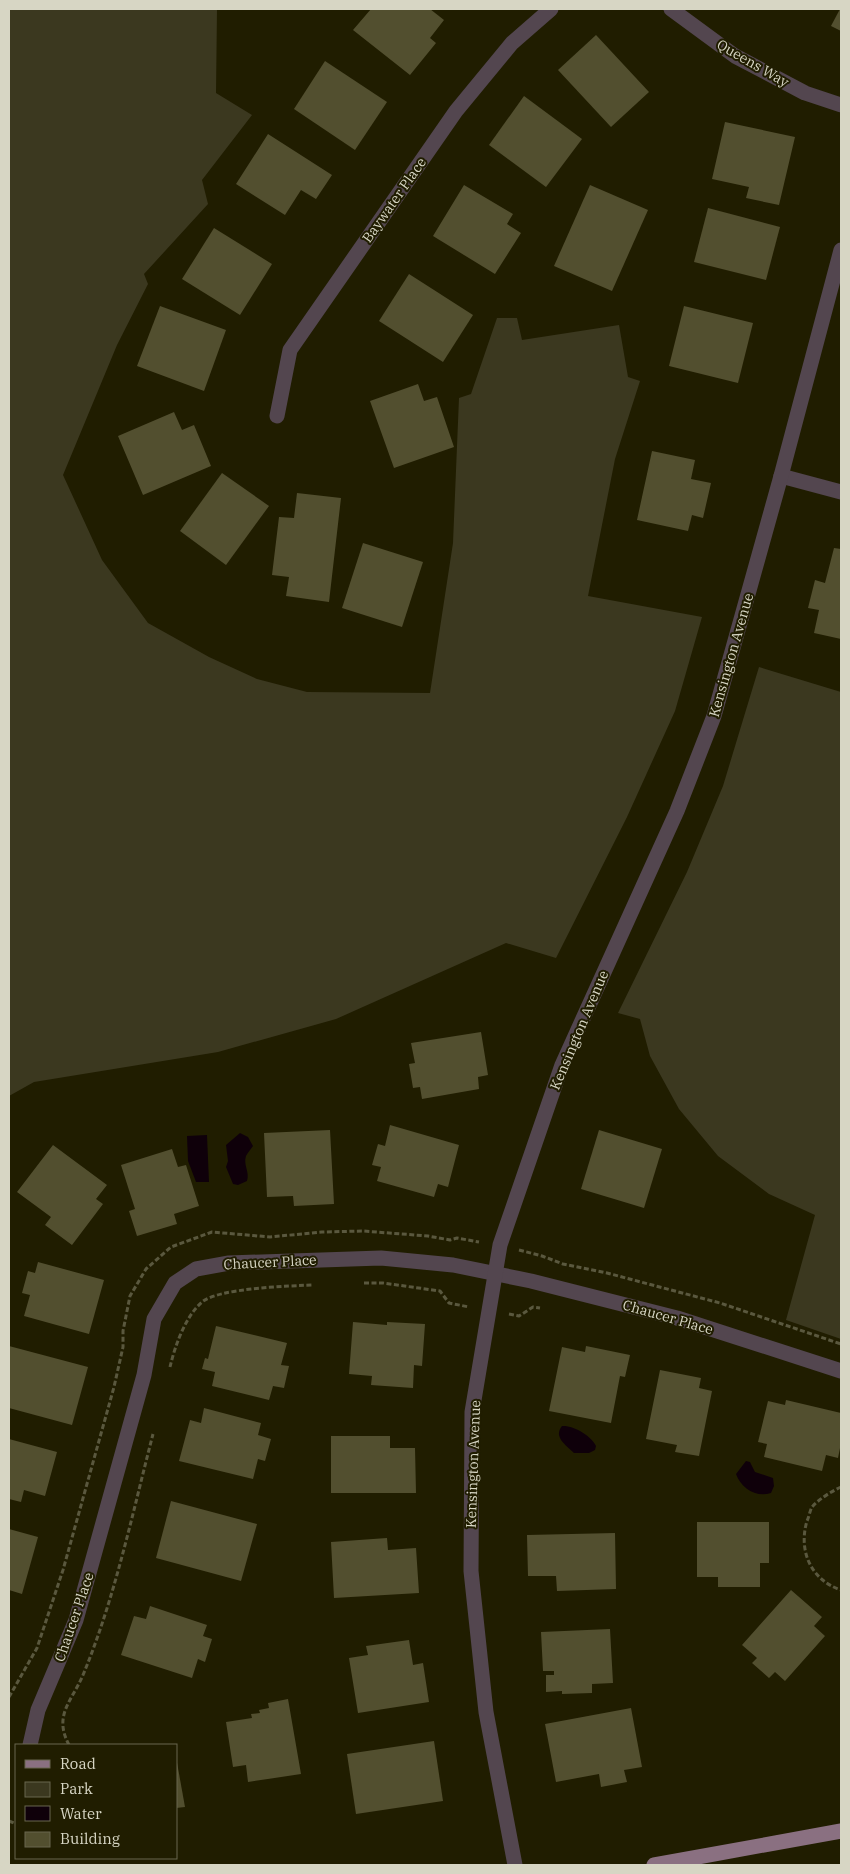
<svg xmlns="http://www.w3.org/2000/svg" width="850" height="1874" viewBox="0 0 850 1874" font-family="'IBM Plex Serif',serif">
<rect width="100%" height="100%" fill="#201d00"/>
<g fill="#3b381f">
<polygon points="9,9 217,9 216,93 252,115 202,180 208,204 144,274 148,284 117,345 63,475 102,560 148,623 209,657 257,679 307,692 430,693 453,543 459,398 471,394 497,318 517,318 522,340 619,325 628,377 640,381 615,459 588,596 702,617 675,711 627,817 556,958 506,943 336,1019 218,1052 34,1082 9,1096"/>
<polygon points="759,667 841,692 841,1339 786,1320 815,1215 769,1194 718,1156 679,1109 650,1056 640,1019 618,1013 687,872 723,786"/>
</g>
<g fill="#0f000a">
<path d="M240 1133 248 1137 253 1146C251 1149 248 1152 246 1156 243 1165 250 1172 247 1181L238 1185 233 1184 226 1167 228 1161 226 1145Z"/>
<polygon points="207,1135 209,1182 196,1182 188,1161 187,1136"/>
<path d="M562 1426C573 1425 592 1436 596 1446L595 1450 589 1453H574C566 1445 553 1437 562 1426Z"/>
<path d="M746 1461 750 1462 755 1472 773 1478 774 1486 771 1493C756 1498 741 1488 736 1474Z"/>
</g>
<g fill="#524f2f">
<polygon points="371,9 430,9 444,20 430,38 436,43 410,75 353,30"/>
<polygon points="840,9 841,9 841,31 831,26"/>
<polygon points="596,35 649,92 611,127 558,70"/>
<polygon points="325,61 387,102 355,150 294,109"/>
<polygon points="524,96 582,139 546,187 489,145"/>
<polygon points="725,122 795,137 779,205 746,198 749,187 712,179"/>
<polygon points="268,134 332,175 316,199 301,190 285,215 236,184"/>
<polygon points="464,185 513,214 507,224 521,233 495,274 433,236"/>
<polygon points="590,185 648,210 612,291 554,266"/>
<polygon points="708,208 780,227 766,280 694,262"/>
<polygon points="214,228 272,264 240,315 182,279"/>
<polygon points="409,274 473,315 443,362 379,321"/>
<polygon points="160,306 226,330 204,391 137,366"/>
<polygon points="684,306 753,323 738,383 669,366"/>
<polygon points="418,384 424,401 437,397 454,447 394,468 370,401"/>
<polygon points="174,412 182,430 194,425 211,466 143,495 118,436"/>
<polygon points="652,451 695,460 691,479 711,483 703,518 692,515 688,531 637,520"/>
<polygon points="222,473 269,506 226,565 180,531"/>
<polygon points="297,493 341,498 329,602 286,596 289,577 272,575 279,517 294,518"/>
<polygon points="363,543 423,562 402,627 342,608"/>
<polygon points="834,548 841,549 841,639 814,633 819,610 808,608 815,580 825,583"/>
<polygon points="481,1032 488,1075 478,1077 479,1089 422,1099 420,1087 413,1088 409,1064 415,1063 411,1043"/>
<polygon points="390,1125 459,1145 448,1187 438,1184 434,1197 377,1181 381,1167 372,1165 378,1144 385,1146"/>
<polygon points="330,1130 334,1204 294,1206 293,1196 267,1197 264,1133"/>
<polygon points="599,1130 662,1149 644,1208 581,1189"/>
<polygon points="53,1145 107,1185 96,1199 103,1204 72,1245 45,1225 51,1217 17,1192"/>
<polygon points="172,1149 178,1167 186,1165 199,1206 174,1214 177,1224 137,1236 129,1211 135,1209 121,1165"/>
<polygon points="38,1262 104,1280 89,1334 24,1316 30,1295 22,1293 28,1271 35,1273"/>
<polygon points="353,1322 387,1325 387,1322 425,1324 422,1366 414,1365 413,1388 371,1385 372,1376 349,1374"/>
<polygon points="216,1326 287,1343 281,1365 289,1366 284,1388 273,1386 269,1400 212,1386 215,1372 202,1369 205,1358 208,1359"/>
<polygon points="9,1346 88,1367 72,1425 9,1408"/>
<polygon points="586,1346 630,1355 625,1377 620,1376 611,1423 549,1411 562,1347 585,1352"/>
<polygon points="660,1370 701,1378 699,1388 712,1391 699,1456 675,1452 677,1445 646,1439"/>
<polygon points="786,1400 841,1413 841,1443 838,1458 826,1455 822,1471 764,1457 767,1444 758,1442 768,1401 785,1405"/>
<polygon points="204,1408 261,1423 258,1435 271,1439 265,1461 258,1459 253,1479 179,1461 190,1420 201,1423"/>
<polygon points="331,1436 390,1436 390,1448 415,1448 416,1493 331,1493"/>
<polygon points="9,1439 57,1452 45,1496 24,1490 21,1502 9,1499"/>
<polygon points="171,1501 257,1524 241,1581 156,1558"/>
<polygon points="697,1522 769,1522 769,1563 760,1563 760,1587 718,1587 718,1577 697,1577"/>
<polygon points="9,1529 38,1537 22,1594 9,1590"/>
<polygon points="615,1533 616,1589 557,1591 556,1576 528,1576 527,1535"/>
<polygon points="387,1538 388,1550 416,1548 419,1593 334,1598 331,1542"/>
<polygon points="791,1590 822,1617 814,1626 825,1636 785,1681 775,1672 769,1678 752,1663 757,1658 742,1645"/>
<polygon points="150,1606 207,1625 203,1636 212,1639 205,1662 198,1659 192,1678 121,1655 134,1616 146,1619"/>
<polygon points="610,1629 613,1683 592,1684 592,1693 562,1694 562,1691 546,1692 546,1675 554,1675 554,1671 543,1671 541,1632"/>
<polygon points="409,1640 413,1665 423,1663 429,1702 358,1713 349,1658 368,1655 366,1646"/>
<polygon points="288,1699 301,1774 248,1782 246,1765 233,1767 226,1722 252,1718 251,1714 260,1713 259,1710 269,1708 268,1703"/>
<polygon points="631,1708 642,1767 624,1770 627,1782 601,1787 599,1774 556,1782 545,1724"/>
<polygon points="434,1741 443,1801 356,1814 347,1754"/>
<polygon points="176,1757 185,1807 176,1808"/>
</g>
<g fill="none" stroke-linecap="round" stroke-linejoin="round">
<g stroke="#5a583e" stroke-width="3" stroke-dasharray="5 2.5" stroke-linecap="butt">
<polyline points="519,1250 542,1256 563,1264 607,1273 720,1303 841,1344"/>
<polyline points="364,1283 383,1283 440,1291 449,1303 469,1307"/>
<polyline points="509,1314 519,1316 533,1307 540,1308"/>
<path d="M170 1367C175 1346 185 1317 202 1302 219 1288 289 1286 313 1285"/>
<path d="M841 1487C832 1491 819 1499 812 1507 810 1510 809 1517 807 1521 798 1551 811 1580 841 1590"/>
<polyline points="9,1697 37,1648 63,1570 114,1387 123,1347 123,1331 130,1296 146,1269 171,1247 212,1232 270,1237 322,1232 363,1231 428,1236 450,1240 457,1238 479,1242"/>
<path d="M69 1745C53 1715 72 1701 83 1675 115 1598 132 1515 153 1434"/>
<polyline points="9,1821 16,1824"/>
</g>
<g stroke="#53464f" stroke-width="15">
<polyline points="671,9 735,56 805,93 841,105"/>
<polyline points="277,416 290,350 456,111 512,43 551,9"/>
<polyline points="781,476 841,492"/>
<polyline points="30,1745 38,1710 76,1620 144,1375 154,1319 175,1283 196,1269 229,1263 381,1258 453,1265 531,1281 677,1318 841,1371"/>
<polyline points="515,1865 486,1712 471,1571 472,1412 500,1245 562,1065 677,811 714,716 781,476 841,250"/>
</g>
<polyline stroke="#8a7081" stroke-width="15" points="654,1865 841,1831"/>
</g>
<g text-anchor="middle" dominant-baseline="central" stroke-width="4" stroke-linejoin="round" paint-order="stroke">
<g font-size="14" fill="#d7d6c4" stroke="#201d00">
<text transform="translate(753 63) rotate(30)">Queens Way</text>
<text transform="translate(394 200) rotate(-55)">Baywater Place</text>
<text transform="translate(731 655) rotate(-74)">Kensington Avenue</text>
<text transform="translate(579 1030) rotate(-67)">Kensington Avenue</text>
<text transform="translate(270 1262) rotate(-3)">Chaucer Place</text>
<text transform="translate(668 1317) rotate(16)">Chaucer Place</text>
<text transform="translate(473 1464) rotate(-88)">Kensington Avenue</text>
<text transform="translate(74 1617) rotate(-71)">Chaucer Place</text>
</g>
</g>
<rect width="850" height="1874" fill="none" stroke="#d7d6c4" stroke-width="20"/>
<rect x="15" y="1744" width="162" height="115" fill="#201d00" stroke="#69674e"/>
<rect x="25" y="1760" width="25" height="8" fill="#8a7081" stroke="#69674e"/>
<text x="60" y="1769" font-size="15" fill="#d7d6c4">Road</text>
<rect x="25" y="1782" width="25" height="15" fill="#3b381f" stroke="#69674e"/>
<text x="60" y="1794" font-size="15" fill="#d7d6c4">Park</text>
<rect x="25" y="1806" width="25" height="15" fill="#0f000a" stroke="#69674e"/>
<text x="60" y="1819" font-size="15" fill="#d7d6c4">Water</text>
<rect x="25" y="1832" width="25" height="15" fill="#524f2f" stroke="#69674e"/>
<text x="60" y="1844" font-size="15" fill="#d7d6c4">Building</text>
</svg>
